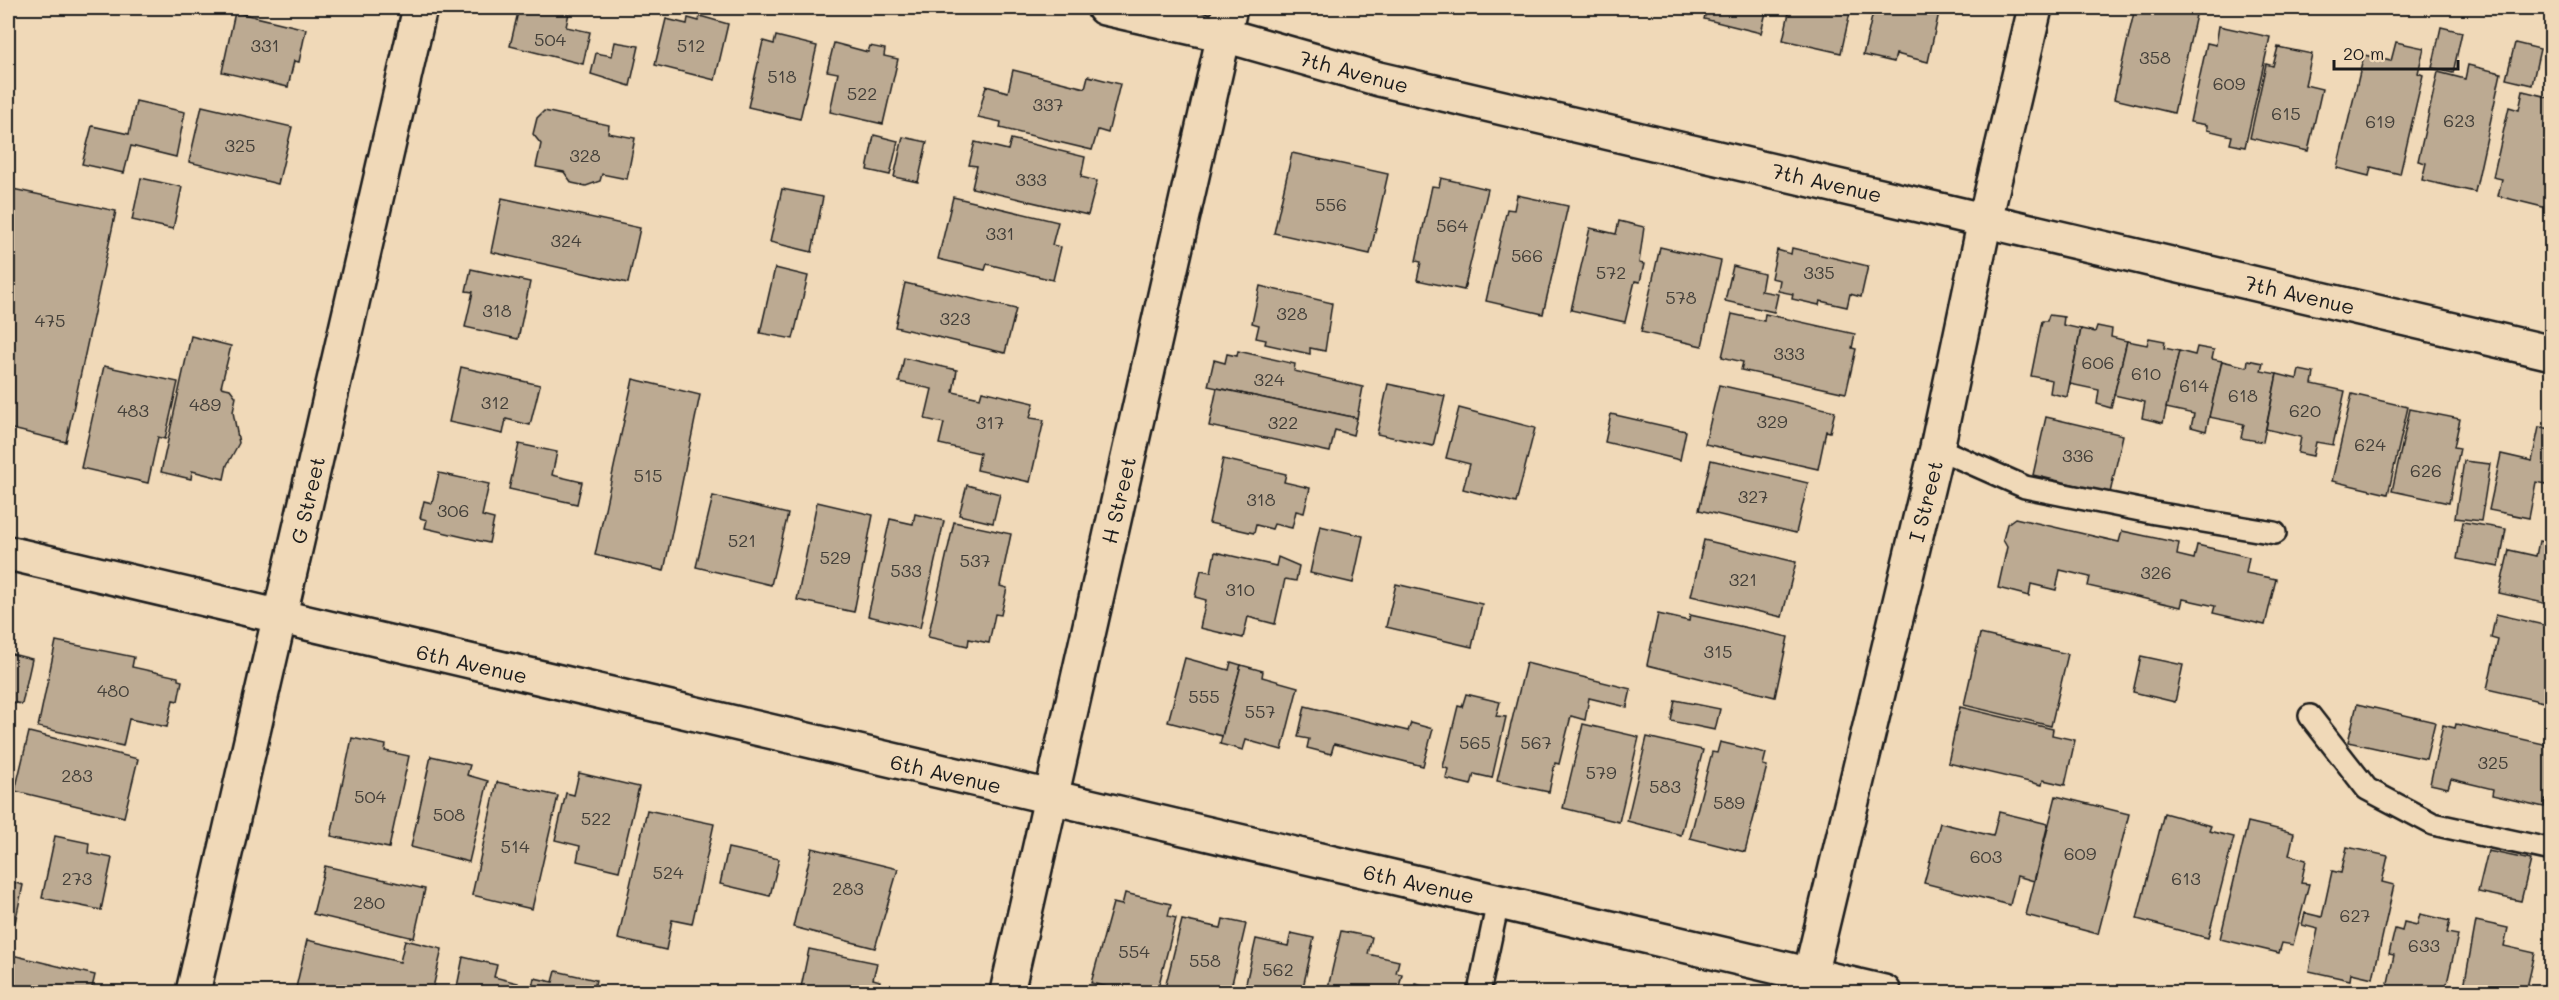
<svg xmlns="http://www.w3.org/2000/svg" width="2559" height="1000" viewBox="0 0 2559 1000" font-family="Mali,sans-serif">
<rect width="100%" height="100%" fill="#f0d9b8"/>
<filter id="ink" filterUnits="userSpaceOnUse"><feTurbulence type="fractalNoise" baseFrequency=".0167" numOctaves="2"/><feDisplacementMap in="SourceGraphic" scale="12" xChannelSelector="R" yChannelSelector="G"/><feConvolveMatrix kernelMatrix="1 2 1 2 8 2 1 2 1" color-interpolation-filters="sRGB"/></filter>
<g filter="url(#ink)">
<g fill="#bcaa92" stroke="#1c1c1c" stroke-width="1.5">
<polygon points="519,8 570,8 566,27 590,32 583,64 510,46"/>
<polygon points="1659,8 1692,8 1691,15"/>
<polygon points="1707,8 1767,8 1761,33 1704,19"/>
<polygon points="1790,8 1851,8 1841,53 1783,40"/>
<polygon points="1874,8 1940,8 1928,62 1896,54 1894,62 1863,55"/>
<polygon points="2135,8 2163,8 2196,15 2174,113 2114,99"/>
<polygon points="235,12 306,29 299,62 294,61 288,87 222,72"/>
<polygon points="700,16 728,24 715,80 655,65 666,19 687,24 688,18 699,21"/>
<polygon points="2219,26 2270,37 2245,147 2230,144 2232,136 2207,130 2207,125 2190,122 2207,43 2216,45"/>
<polygon points="2441,27 2462,32 2453,73 2432,68"/>
<polygon points="776,36 817,46 800,119 748,107 763,41 774,44"/>
<polygon points="615,42 639,46 630,86 591,74 596,53 612,56"/>
<polygon points="2396,42 2424,48 2418,73 2423,75 2400,174 2371,167 2369,176 2337,168 2364,55 2391,61"/>
<polygon points="834,43 868,52 870,46 885,49 884,56 898,59 883,124 830,112 838,73 827,71"/>
<polygon points="2515,43 2540,49 2532,85 2506,79"/>
<polygon points="2278,47 2312,54 2305,85 2322,89 2308,151 2250,138 2266,64 2273,66"/>
<polygon points="2468,65 2501,73 2475,192 2422,180 2426,163 2418,161 2438,72 2465,79"/>
<polygon points="1013,70 1085,88 1088,76 1120,84 1108,133 1098,130 1092,150 1000,128 1001,122 978,117 986,86 1008,92"/>
<polygon points="2523,91 2552,98 2552,187 2547,208 2498,196 2502,179 2493,177 2509,107 2519,110"/>
<polygon points="136,101 185,112 176,157 131,146 124,173 82,164 92,126 129,134"/>
<polygon points="202,106 292,127 278,184 189,162"/>
<polygon points="544,111 609,125 608,133 635,138 627,179 602,174 600,181 586,186 572,183 564,172 536,167 541,144 533,134 537,118"/>
<polygon points="874,135 898,141 890,175 867,170"/>
<polygon points="903,137 927,142 918,182 894,177"/>
<polygon points="1011,139 1085,157 1081,177 1097,181 1088,215 972,188 977,166 969,165 975,142 1008,150"/>
<polygon points="1292,153 1388,174 1370,254 1274,233"/>
<polygon points="141,178 182,187 173,229 132,220"/>
<polygon points="1441,178 1488,189 1464,290 1417,280 1421,262 1416,261 1432,186 1439,187"/>
<polygon points="8,188 116,211 66,442 8,428"/>
<polygon points="782,189 823,197 812,252 770,242"/>
<polygon points="1517,195 1568,206 1543,314 1486,301 1507,209 1514,210"/>
<polygon points="953,197 1058,222 1052,245 1061,247 1053,280 987,264 985,270 938,259"/>
<polygon points="502,198 640,228 628,283 491,252"/>
<polygon points="1619,221 1644,227 1639,263 1644,264 1640,282 1635,281 1625,322 1571,310 1590,228 1616,234"/>
<polygon points="1660,247 1721,261 1702,346 1641,332"/>
<polygon points="1792,248 1868,266 1861,297 1850,294 1847,307 1820,301 1819,305 1792,299 1793,294 1778,291 1780,280 1771,278 1777,250 1791,254"/>
<polygon points="1733,266 1764,274 1761,291 1778,294 1774,312 1725,301"/>
<polygon points="775,268 808,276 793,339 760,333"/>
<polygon points="471,269 530,282 518,339 465,327 473,292 466,291"/>
<polygon points="905,283 1016,309 1005,353 895,327"/>
<polygon points="1260,286 1332,303 1325,351 1310,348 1310,354 1265,344 1266,340 1256,338 1259,325 1252,323"/>
<polygon points="1732,314 1764,321 1765,314 1855,334 1852,348 1856,349 1846,393 1741,370 1743,362 1722,357"/>
<polygon points="2049,315 2064,317 2063,325 2081,329 2067,397 2050,393 2052,380 2031,376 2042,321 2047,321"/>
<polygon points="2097,326 2112,329 2111,337 2127,341 2111,408 2097,404 2099,390 2070,384 2081,329 2095,332"/>
<polygon points="191,336 231,346 221,387 230,389 236,397 233,412 239,443 227,465 224,479 192,471 191,479 161,472"/>
<polygon points="2149,338 2165,341 2164,348 2179,351 2163,423 2142,418 2145,402 2114,395 2127,341 2147,345"/>
<polygon points="2197,347 2214,350 2212,359 2222,361 2206,431 2191,427 2194,414 2166,408 2179,351 2195,355"/>
<polygon points="1238,351 1295,364 1294,371 1363,387 1357,418 1208,386 1214,360 1225,363 1227,354 1237,356"/>
<polygon points="904,358 957,370 953,392 980,398 982,391 1034,403 1030,418 1044,420 1030,482 977,470 980,453 939,444 944,423 925,419 932,389 899,382"/>
<polygon points="2248,360 2263,363 2261,371 2277,374 2263,442 2241,438 2244,424 2209,417 2222,361 2247,367"/>
<polygon points="104,366 178,382 165,439 158,437 148,483 81,468"/>
<polygon points="461,367 540,385 530,425 506,419 503,434 449,422"/>
<polygon points="2299,370 2314,373 2312,384 2345,391 2333,445 2316,442 2313,456 2298,453 2301,437 2266,429 2277,374 2297,379"/>
<polygon points="633,379 700,395 664,571 595,555"/>
<polygon points="1388,384 1445,396 1433,446 1377,434"/>
<polygon points="1719,385 1835,411 1830,432 1826,431 1818,469 1705,444"/>
<polygon points="1217,388 1357,418 1353,435 1335,430 1330,452 1209,426"/>
<polygon points="2352,394 2408,407 2388,494 2332,481"/>
<polygon points="1459,408 1535,428 1516,503 1463,489 1470,464 1446,458"/>
<polygon points="2410,409 2460,419 2454,447 2460,448 2449,503 2392,491"/>
<polygon points="1611,414 1686,431 1680,460 1605,442"/>
<polygon points="2046,417 2123,435 2110,493 2033,475"/>
<polygon points="2539,427 2552,429 2552,485 2536,482 2529,518 2489,510 2501,454 2532,461"/>
<polygon points="519,444 557,452 552,475 582,482 577,504 509,489"/>
<polygon points="1223,459 1286,474 1284,482 1310,488 1304,513 1296,511 1292,528 1274,524 1272,529 1256,525 1254,533 1209,523"/>
<polygon points="1711,460 1808,483 1796,533 1699,510"/>
<polygon points="2464,461 2490,464 2481,521 2455,518"/>
<polygon points="439,473 489,484 482,516 494,519 489,543 425,528 427,520 420,518 424,501 432,503"/>
<polygon points="967,485 1000,494 993,523 959,515"/>
<polygon points="713,496 788,514 771,585 696,567"/>
<polygon points="817,502 873,515 854,612 797,600"/>
<polygon points="915,514 944,521 920,628 868,616 890,519 913,524"/>
<polygon points="2015,518 2119,542 2122,531 2179,543 2177,555 2194,559 2197,545 2249,557 2246,573 2276,579 2265,625 2213,613 2215,606 2183,599 2181,607 2088,586 2090,577 2060,570 2056,590 2031,584 2029,596 1998,588 2007,547 2003,540 2007,524"/>
<polygon points="954,522 1011,534 1000,586 1007,588 1001,615 995,614 989,643 969,639 968,646 928,637"/>
<polygon points="2463,522 2506,529 2499,567 2457,559"/>
<polygon points="1320,526 1363,536 1353,583 1310,573"/>
<polygon points="1704,540 1796,562 1782,617 1691,596"/>
<polygon points="2539,541 2552,544 2552,605 2499,593 2509,550 2536,556"/>
<polygon points="1215,552 1276,566 1278,557 1299,566 1296,581 1285,579 1275,624 1248,617 1243,638 1200,628 1206,600 1195,597 1201,570 1211,572"/>
<polygon points="1396,584 1482,604 1472,647 1386,627"/>
<polygon points="1658,614 1689,621 1690,615 1788,637 1775,697 1647,665"/>
<polygon points="2496,614 2552,627 2552,704 2487,689 2498,640 2491,638"/>
<polygon points="1980,634 2068,654 2051,726 1964,705"/>
<polygon points="56,641 134,657 132,667 178,677 178,680 182,681 178,701 173,700 167,727 129,719 123,746 38,727"/>
<polygon points="8,653 32,659 22,704 12,702 8,721"/>
<polygon points="2141,656 2183,665 2175,702 2133,692"/>
<polygon points="1185,658 1229,670 1231,662 1241,665 1222,736 1168,722"/>
<polygon points="1526,663 1631,689 1627,707 1589,698 1585,720 1571,716 1559,764 1555,763 1549,792 1497,781"/>
<polygon points="1241,665 1263,671 1262,677 1298,687 1282,750 1246,740 1243,750 1220,744"/>
<polygon points="1466,694 1500,702 1496,716 1506,717 1492,778 1474,774 1471,785 1446,779 1448,769 1443,767 1458,706 1462,707"/>
<polygon points="1675,700 1720,709 1715,730 1671,721"/>
<polygon points="2357,704 2435,722 2426,759 2348,742"/>
<polygon points="1305,706 1408,731 1411,723 1433,729 1423,766 1334,744 1331,754 1307,748 1309,739 1298,737"/>
<polygon points="1960,707 2053,729 2052,735 2075,740 2065,785 2043,780 2042,785 1948,763"/>
<polygon points="1583,724 1639,737 1619,822 1563,808"/>
<polygon points="2456,724 2552,746 2552,800 2545,799 2544,807 2492,795 2493,789 2451,779 2448,788 2430,784 2443,725 2455,728"/>
<polygon points="29,732 138,759 124,817 15,791"/>
<polygon points="1647,737 1703,750 1681,835 1627,821"/>
<polygon points="352,738 386,745 385,751 409,756 389,848 331,836"/>
<polygon points="1720,742 1766,753 1763,765 1767,766 1745,852 1690,838 1712,752 1717,753"/>
<polygon points="431,756 470,765 467,775 488,781 469,862 411,847"/>
<polygon points="579,773 639,787 619,871 577,861 580,846 555,840 566,793 574,795"/>
<polygon points="497,782 558,796 532,909 472,895"/>
<polygon points="2056,796 2129,814 2098,934 2026,915"/>
<polygon points="647,810 714,824 692,924 672,920 666,950 618,939"/>
<polygon points="1999,812 2048,824 2034,881 2017,876 2010,905 1924,883 1940,823 1993,836"/>
<polygon points="2164,813 2211,826 2209,831 2234,837 2208,938 2137,919"/>
<polygon points="2248,822 2294,833 2289,855 2306,860 2301,883 2309,884 2293,945 2282,943 2279,953 2220,939"/>
<polygon points="55,836 89,843 88,853 112,858 101,910 42,898"/>
<polygon points="2347,847 2388,856 2382,882 2394,885 2373,978 2351,973 2350,980 2309,971 2318,929 2302,925 2305,913 2322,917 2332,871 2341,873"/>
<polygon points="728,848 779,859 770,896 720,884"/>
<polygon points="812,848 898,869 875,948 793,927"/>
<polygon points="2488,851 2531,860 2521,901 2478,892"/>
<polygon points="325,866 425,889 414,938 313,914"/>
<polygon points="8,881 23,885 15,923 8,922"/>
<polygon points="1125,893 1171,904 1168,916 1176,918 1157,992 1128,992 1091,983 1113,903 1122,905"/>
<polygon points="2420,914 2450,921 2447,933 2458,935 2445,992 2386,992 2394,955 2389,954 2395,929 2402,931 2404,922 2417,925"/>
<polygon points="1223,919 1246,924 1230,992 1164,992 1182,920 1221,928"/>
<polygon points="2476,921 2508,928 2504,946 2535,953 2526,992 2463,992"/>
<polygon points="1341,931 1372,937 1368,954 1399,961 1396,973 1402,974 1398,992 1327,992"/>
<polygon points="1291,933 1314,938 1302,992 1244,992 1256,939 1288,946"/>
<polygon points="307,940 400,962 405,940 442,949 432,992 405,992 388,988 387,992 295,992"/>
<polygon points="809,949 877,963 873,979 880,981 877,992 800,992"/>
<polygon points="8,954 95,975 91,992 8,992"/>
<polygon points="463,957 497,965 494,977 518,983 516,992 456,992"/>
<polygon points="556,971 596,980 593,992 531,992 534,978 553,982"/>
<polygon points="1415,984 1444,992 1413,992"/>
</g>
<g fill="none" stroke-linecap="round" stroke-linejoin="round">
<g stroke="#1c1c1c" stroke-width="26">
<g id="service">
<polyline points="1937,448 2025,487 2155,513 2275,533"/>
<polyline points="2310,716 2367,789 2433,824 2552,850"/>
<polyline points="1479,992 1498,902"/>
</g>
</g>
<g stroke="#1c1c1c" stroke-width="38">
<g id="minor">
<polyline points="1104,8 1224,35 1379,79 2552,353"/>
<polyline points="8,553 1884,992"/>
<polyline points="193,992 420,8"/>
<polyline points="1007,992 1230,8"/>
</g>
</g>
<g stroke="#1c1c1c" stroke-width="38">
<polyline id="tertiary" points="1806,992 1937,448 1985,220 2035,8"/>
</g>
<use href="#service" stroke="#f0d9b8" stroke-width="21"/>
<use href="#minor" stroke="#f0d9b8" stroke-width="33"/>
<use href="#tertiary" stroke="#f0d9b8" stroke-width="33"/>
</g>
</g>
<g text-anchor="middle" dominant-baseline="central" stroke-width="4.5" stroke-linejoin="round" paint-order="stroke">
<g font-size="18" fill="#44403a">
<text x="550" y="39">504</text>
<text x="265" y="45">331</text>
<text x="691" y="45">512</text>
<text x="2155" y="57">358</text>
<text x="782" y="76">518</text>
<text x="2229" y="83">609</text>
<text x="862" y="93">522</text>
<text x="1048" y="104">337</text>
<text x="2286" y="113">615</text>
<text x="2459" y="120">623</text>
<text x="2380" y="121">619</text>
<text x="240" y="145">325</text>
<text x="585" y="155">328</text>
<text x="1031" y="179">333</text>
<text x="1331" y="204">556</text>
<text x="1452" y="225">564</text>
<text x="1000" y="233">331</text>
<text x="566" y="240">324</text>
<text x="1527" y="255">566</text>
<text x="1611" y="272">572</text>
<text x="1819" y="272">335</text>
<text x="1681" y="297">578</text>
<text x="497" y="310">318</text>
<text x="1292" y="313">328</text>
<text x="955" y="318">323</text>
<text x="50" y="320">475</text>
<text x="1789" y="353">333</text>
<text x="2098" y="362">606</text>
<text x="2146" y="373">610</text>
<text x="1269" y="379">324</text>
<text x="2194" y="385">614</text>
<text x="2243" y="395">618</text>
<text x="495" y="402">312</text>
<text x="205" y="404">489</text>
<text x="133" y="410">483</text>
<text x="2305" y="410">620</text>
<text x="1772" y="421">329</text>
<text x="990" y="422">317</text>
<text x="1283" y="422">322</text>
<text x="2370" y="444">624</text>
<text x="2078" y="455">336</text>
<text x="2426" y="470">626</text>
<text x="648" y="475">515</text>
<text x="1753" y="496">327</text>
<text x="1261" y="499">318</text>
<text x="453" y="510">306</text>
<text x="742" y="540">521</text>
<text x="835" y="557">529</text>
<text x="975" y="560">537</text>
<text x="906" y="570">533</text>
<text x="2156" y="572">326</text>
<text x="1743" y="579">321</text>
<text x="1240" y="589">310</text>
<text x="1718" y="651">315</text>
<text x="113" y="690">480</text>
<text x="1204" y="696">555</text>
<text x="1260" y="711">557</text>
<text x="1475" y="742">565</text>
<text x="1536" y="742">567</text>
<text x="2493" y="762">325</text>
<text x="1601" y="772">579</text>
<text x="77" y="775">283</text>
<text x="1665" y="786">583</text>
<text x="370" y="796">504</text>
<text x="1729" y="802">589</text>
<text x="449" y="814">508</text>
<text x="596" y="818">522</text>
<text x="515" y="846">514</text>
<text x="2080" y="853">609</text>
<text x="1986" y="856">603</text>
<text x="668" y="872">524</text>
<text x="77" y="878">273</text>
<text x="2186" y="878">613</text>
<text x="848" y="888">283</text>
<text x="369" y="902">280</text>
<text x="2355" y="915">627</text>
<text x="2424" y="945">633</text>
<text x="1134" y="951">554</text>
<text x="1205" y="960">558</text>
<text x="1278" y="969">562</text>
</g>
<g font-size="21" fill="#1c1c1c" stroke="#f0d9b8">
<text transform="translate(1354 71) rotate(15)">7th Avenue</text>
<text transform="translate(1827 182) rotate(13)">7th Avenue</text>
<text transform="translate(2300 294) rotate(13)">7th Avenue</text>
<text transform="translate(307 500) rotate(-77)">G Street</text>
<text transform="translate(1118 500) rotate(-77)">H Street</text>
<text transform="translate(1925 501) rotate(-76)">I Street</text>
<text transform="translate(472 663) rotate(13)">6th Avenue</text>
<text transform="translate(946 773) rotate(13)">6th Avenue</text>
<text transform="translate(1419 883) rotate(13)">6th Avenue</text>
</g>
</g>
<rect width="2559" height="1000" fill="none" stroke="#f0d9b8" stroke-width="30"/>
<rect x="15" y="15" width="2529" height="970" fill="none" stroke="#1c1c1c" stroke-width="2" filter="url(#ink)"/>
<path d="M2334 60v9h124v-9" fill="none" stroke="#1c1c1c" stroke-width="3"/>
<text x="2343" y="60" font-size="18" fill="#1c1c1c" stroke="#f0d9b8" stroke-width="4.5" paint-order="stroke">20 m</text>
</svg>
